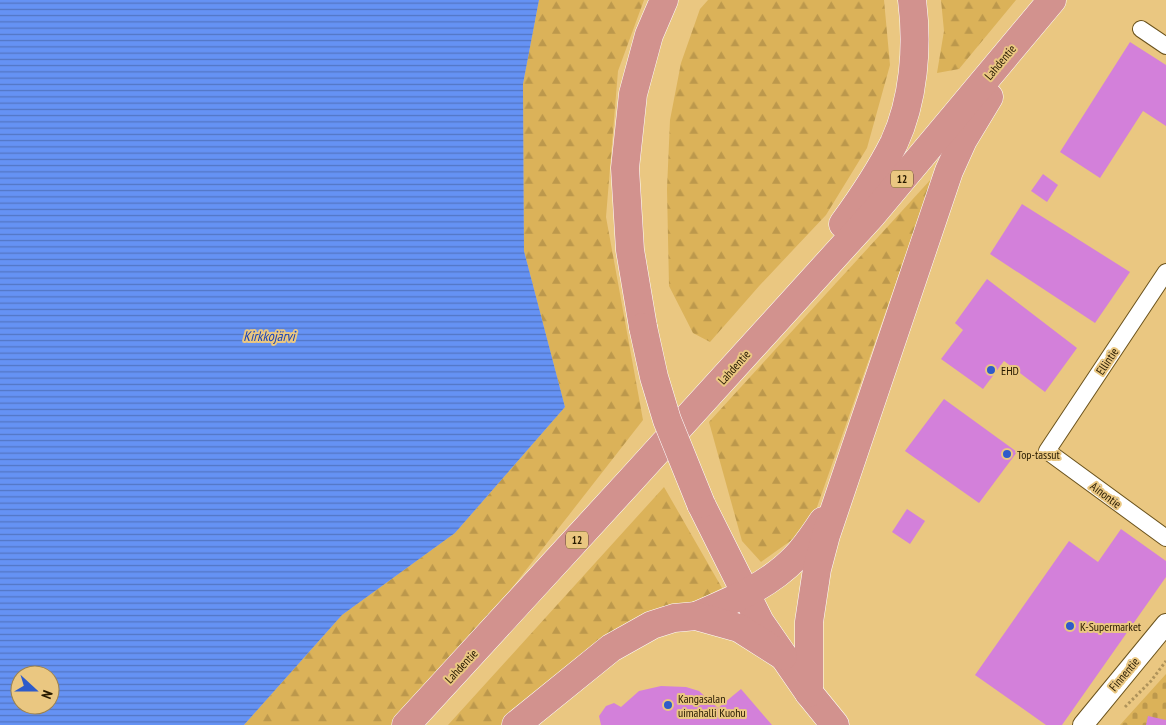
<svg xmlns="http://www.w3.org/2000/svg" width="1166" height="725" viewBox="0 0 1166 725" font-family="'PT Sans Narrow',sans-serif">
<defs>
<pattern id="forest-firs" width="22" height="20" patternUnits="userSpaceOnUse" patternTransform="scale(1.25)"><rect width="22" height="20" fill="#dbb259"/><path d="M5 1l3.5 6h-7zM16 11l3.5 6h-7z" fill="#bc984c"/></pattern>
<pattern id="cemetery-stones" width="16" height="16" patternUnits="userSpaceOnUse" patternTransform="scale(1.25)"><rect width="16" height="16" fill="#dbb259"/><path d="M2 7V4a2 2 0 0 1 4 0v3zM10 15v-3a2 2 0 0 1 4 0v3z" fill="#bc984c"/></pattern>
<pattern id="water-rules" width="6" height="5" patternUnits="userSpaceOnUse" patternTransform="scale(1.25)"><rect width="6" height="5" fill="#6592f4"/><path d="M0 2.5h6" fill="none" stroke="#5376c3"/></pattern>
</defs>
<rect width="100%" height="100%" fill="#eac781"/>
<g fill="url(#forest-firs)">
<polygon points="539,0 644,0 618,71 606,217 643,420 473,638 393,725 244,725 342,615 455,533 565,407 524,251 523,84"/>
<polygon points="708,0 884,0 890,65 867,148 826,215 760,285 710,342 693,333 669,286 667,189 670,120 681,63 700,9"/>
<polygon points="941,0 1016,0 959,69 937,73 944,31"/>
<polygon points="933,177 810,527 761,562 742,541 709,422"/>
<polygon points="664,487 722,588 694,602 638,620 506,725 448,725"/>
</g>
<polygon fill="url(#cemetery-stones)" points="1166,674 1166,725 1120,725"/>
<path fill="url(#water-rules)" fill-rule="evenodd" d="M0 0H539L523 84 524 251 565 407 455 533 342 615 244 725H0ZM20 675H50V705H20Z"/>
<g fill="#d380da">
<polygon points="1130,42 1166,65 1166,126 1143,111 1100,178 1060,152"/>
<polygon points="1043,174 1058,185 1047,202 1031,191"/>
<polygon points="1022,204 1130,272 1095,323 990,254"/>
<polygon points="987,279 1077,348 1045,392 1004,361 983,389 941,359 963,330 955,323"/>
<polygon points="944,399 1017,452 979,503 905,451"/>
<polygon points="907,509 925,521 910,544 892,532"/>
<polygon points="1121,529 1166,561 1166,577 1062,725 1046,725 975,675 1069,541 1098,562"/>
<polygon points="661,686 686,687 699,691 718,708 741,689 772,725 601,725 599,716 606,706 614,703 621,707 639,691"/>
<polygon points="1148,716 1166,720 1166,725 1146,725"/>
</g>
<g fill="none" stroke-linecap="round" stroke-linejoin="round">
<g stroke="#6a521c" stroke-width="18">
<g id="minor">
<polyline points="1141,29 1166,46"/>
<polyline points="1166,272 1047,451 1166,538"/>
</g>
</g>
<g stroke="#6a521c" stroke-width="22">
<polyline id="tertiary" points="1083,725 1166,624"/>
</g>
<g stroke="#fff" stroke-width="29">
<g id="trunk">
<path d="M843 224C862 198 880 171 894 143 914 100 918 46 912 0"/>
<polyline points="643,327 630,250 625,168 633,94 649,35 664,0"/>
<polyline points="701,504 760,622 809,693 835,725"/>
<path d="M696 616C731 601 768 586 795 558 806 547 814 534 823 521"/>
<polyline points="809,693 809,622 817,569 826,535 949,171 963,140 989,97"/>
<polyline points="406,725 631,480 872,215 1052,0"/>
<polyline points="516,725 611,648 652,625 674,618 696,616 739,628 783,656"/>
</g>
</g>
<polyline stroke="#af935a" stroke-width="3" stroke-dasharray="2.5 2.5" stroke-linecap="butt" points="1125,707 1151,681 1166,661"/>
<use href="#minor" stroke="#fff" stroke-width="16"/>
<use href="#tertiary" stroke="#fff" stroke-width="20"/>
<use href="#trunk" stroke="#d2928e" stroke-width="28"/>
<g stroke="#fff" stroke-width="29" stroke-linecap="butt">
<polyline id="trunk-bridge" points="643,327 654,377 667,420 701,504"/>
</g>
<use href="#trunk-bridge" stroke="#d2928e" stroke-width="28"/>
</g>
<g fill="#2e5bca" stroke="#eac781" stroke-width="2">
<circle cx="991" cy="370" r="5"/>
<circle cx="1007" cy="454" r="5"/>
<circle cx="1070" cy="626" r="5"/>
<circle cx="668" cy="705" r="5"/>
</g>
<g text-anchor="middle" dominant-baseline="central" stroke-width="4" stroke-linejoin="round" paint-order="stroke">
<g fill="#eac781" stroke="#624e27" stroke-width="1">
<rect x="891" y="170.5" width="22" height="17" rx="4"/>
<rect x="566" y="531.5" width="22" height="17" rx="4"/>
</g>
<g font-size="11" font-weight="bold" fill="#271a00">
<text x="902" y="179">12</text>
<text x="577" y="540">12</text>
</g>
<g font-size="12" fill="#271a00" stroke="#eac781">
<text transform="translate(1000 62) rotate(-50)">Lahdentie</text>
<text transform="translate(1107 361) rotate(-56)">Ellintie</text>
<text transform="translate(734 367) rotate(-48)">Lahdentie</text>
<text transform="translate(1106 495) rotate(37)">Ainontie</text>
<text transform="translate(461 666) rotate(-47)">Lahdentie</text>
<text transform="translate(1124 674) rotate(-50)">Finnentie</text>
</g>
<g font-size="12" fill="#271a00" stroke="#eac781" text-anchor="start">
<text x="1001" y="370">EHD</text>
<text x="1017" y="454">Top-tassut</text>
<text x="1080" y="626">K-Supermarket</text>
<text x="678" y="698">Kangasalan<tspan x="678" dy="14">uimahalli Kuohu</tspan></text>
</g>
<g font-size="14" font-style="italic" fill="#1a44b5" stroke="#eac781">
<text x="269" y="336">Kirkkojärvi</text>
</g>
</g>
<g transform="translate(35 690) rotate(111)"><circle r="24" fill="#eac781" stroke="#9c824d"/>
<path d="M0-4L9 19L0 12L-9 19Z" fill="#2e5bca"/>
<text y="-8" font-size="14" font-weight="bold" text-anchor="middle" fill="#271a00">N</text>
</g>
</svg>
